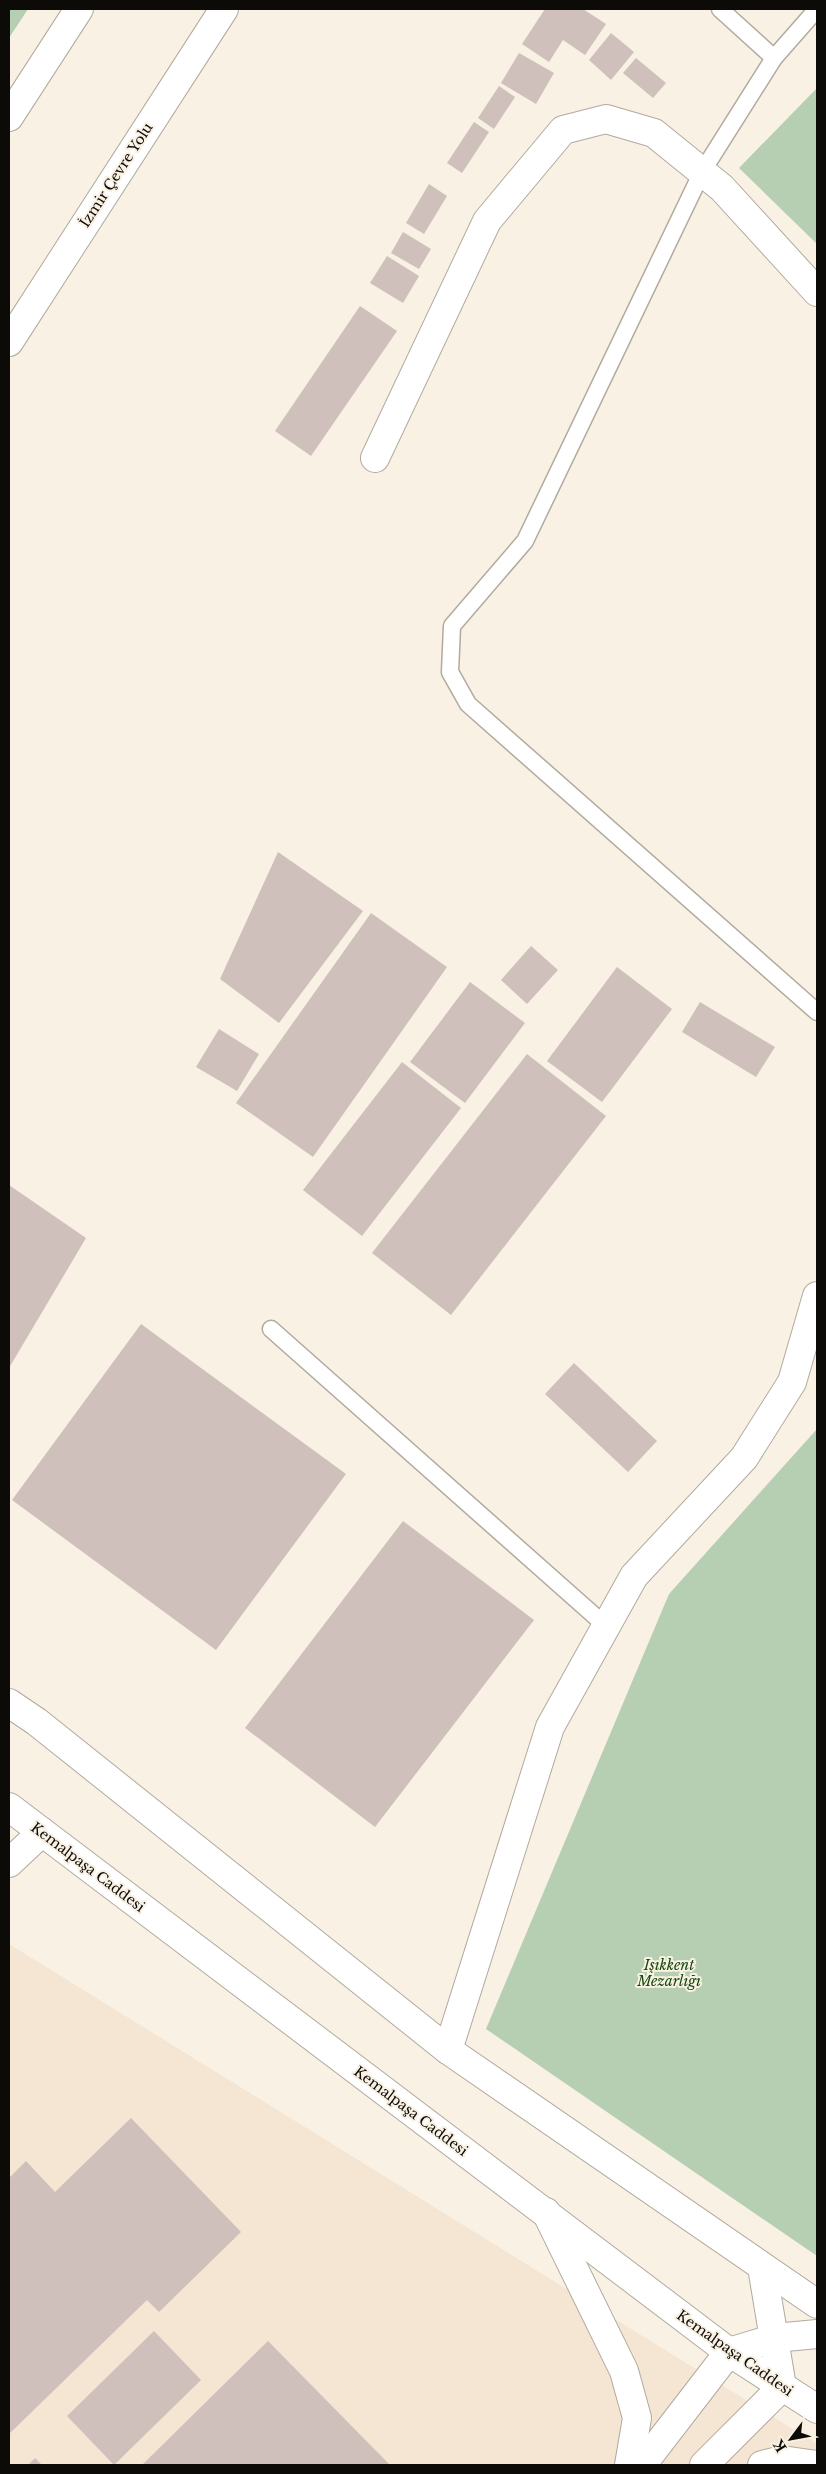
<svg xmlns="http://www.w3.org/2000/svg" width="826" height="2474" viewBox="0 0 826 2474" font-family="'Libre Baskerville',serif">
<rect width="100%" height="100%" fill="#f8f1e4"/>
<polygon fill="#f5e5d3" points="9,1944 817,2444 817,2465 9,2465"/>
<g fill="#b6ceb2">
<polygon points="9,9 28,9 9,38"/>
<polygon points="817,88 817,244 739,168"/>
<polygon points="817,1429 817,2256 486,2029 669,1594"/>
</g>
<g fill="#cfc0bb">
<polygon points="545,9 583,9 606,24 585,55 563,40 549,62 522,44"/>
<polygon points="611,33 634,52 611,80 589,60"/>
<polygon points="519,53 554,73 536,104 501,83"/>
<polygon points="636,58 666,83 653,98 623,73"/>
<polygon points="499,86 515,97 494,129 478,118"/>
<polygon points="474,122 489,132 462,173 447,163"/>
<polygon points="429,184 447,196 424,234 406,223"/>
<polygon points="403,232 431,249 419,269 391,253"/>
<polygon points="387,256 419,276 403,303 370,283"/>
<polygon points="360,306 397,331 311,456 275,431"/>
<polygon points="278,852 363,911 279,1023 220,979"/>
<polygon points="371,913 447,967 313,1157 236,1103"/>
<polygon points="531,946 558,970 527,1004 501,980"/>
<polygon points="617,967 672,1009 602,1102 547,1061"/>
<polygon points="470,982 525,1023 465,1103 410,1062"/>
<polygon points="700,1002 775,1047 756,1077 682,1032"/>
<polygon points="219,1029 259,1054 237,1091 196,1067"/>
<polygon points="527,1054 606,1116 451,1315 372,1253"/>
<polygon points="402,1062 461,1108 362,1236 303,1190"/>
<polygon points="9,1185 86,1238 9,1368"/>
<polygon points="141,1324 346,1474 216,1650 12,1500"/>
<polygon points="574,1363 657,1441 628,1472 545,1394"/>
<polygon points="403,1521 534,1620 375,1827 245,1728"/>
<polygon points="131,2118 241,2232 159,2312 147,2300 9,2434 9,2178 26,2161 55,2192"/>
<polygon points="154,2331 201,2380 114,2465 67,2416"/>
<polygon points="268,2341 390,2465 142,2465"/>
<polygon points="35,2458 42,2465 28,2465"/>
</g>
<g fill="none" stroke-linecap="round" stroke-linejoin="round">
<g stroke="#b1aa9e" stroke-width="19">
<g id="service">
<polyline points="720,9 774,58"/>
<polyline points="817,9 774,58 702,172 525,541 452,626 450,672 468,704 817,1012"/>
<polyline points="271,1329 606,1626"/>
</g>
</g>
<g stroke="#b1aa9e" stroke-width="30">
<g id="minor">
<polyline points="375,458 487,221 563,130 606,119 654,133 722,188 817,292"/>
<polyline points="9,1863 42,1832"/>
</g>
</g>
<g stroke="#b1aa9e" stroke-width="30">
<g id="secondary">
<polyline points="448,2050 550,1727 634,1576 744,1458 792,1382 817,1296"/>
<polyline points="546,2212 624,2371 637,2418 629,2465"/>
<polyline points="642,2465 729,2352 775,2338 817,2334"/>
<polyline points="704,2465 782,2387 762,2267"/>
<polyline points="762,2465 782,2460 817,2465"/>
</g>
</g>
<g stroke="#b1aa9e" stroke-width="30">
<g id="primary">
<polyline points="9,1703 37,1722 448,2050 817,2304"/>
<polyline points="9,1807 729,2352 817,2409"/>
</g>
</g>
<g stroke="#b1aa9e" stroke-width="30">
<g id="motorway">
<polyline points="9,117 79,9"/>
<polyline points="9,342 224,9"/>
</g>
</g>
<use href="#service" stroke="#fff" stroke-width="16"/>
<use href="#minor" stroke="#fff" stroke-width="28"/>
<use href="#secondary" stroke="#fff" stroke-width="28"/>
<use href="#primary" stroke="#fff" stroke-width="28"/>
<use href="#motorway" stroke="#fff" stroke-width="28"/>
</g>
<g text-anchor="middle" dominant-baseline="central" stroke-width="4" stroke-linejoin="round" paint-order="stroke">
<g font-size="14" fill="#0d0b07" stroke="#f8f1e4">
<text transform="translate(116 175) rotate(-57)">İzmir Çevre Yolu</text>
<text transform="translate(88 1867) rotate(37)">Kemalpaşa Caddesi</text>
<text transform="translate(411 2111) rotate(37)">Kemalpaşa Caddesi</text>
<text transform="translate(735 2353) rotate(35)">Kemalpaşa Caddesi</text>
</g>
<g font-size="14" font-style="italic" fill="#14490b" stroke="#f8f1e4">
<text x="669" y="1965">Işıkkent<tspan x="669" dy="16">Mezarlığı</tspan></text>
</g>
</g>
<rect width="826" height="2474" fill="none" stroke="#0d0b07" stroke-width="20"/>
<g transform="translate(791 2439) rotate(238)" stroke="#f8f1e4" stroke-width="4" paint-order="stroke">
<path d="M0-4L9 19L0 12L-9 19Z" fill="#0d0b07"/>
<text y="-8" font-size="14" font-weight="bold" text-anchor="middle" fill="#0d0b07">K</text>
</g>
</svg>
